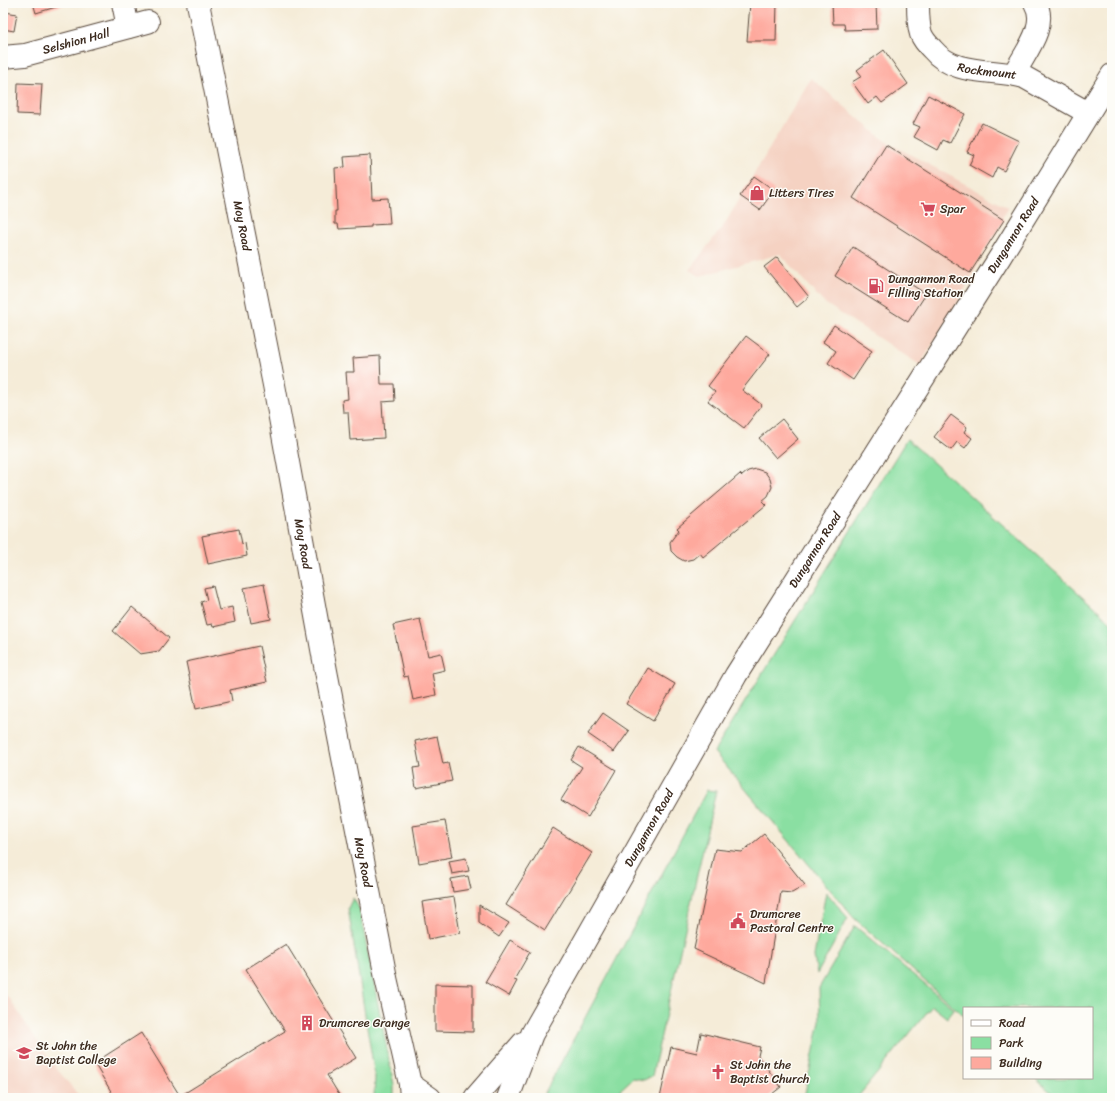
<svg xmlns="http://www.w3.org/2000/svg" width="1115" height="1101" viewBox="0 0 1115 1101" font-family="Sriracha,sans-serif">
<rect width="100%" height="100%" fill="#fdfcf7"/>
<filter id="ink" filterUnits="userSpaceOnUse"><feTurbulence type="fractalNoise" baseFrequency=".025" numOctaves="2"/><feDisplacementMap in="SourceGraphic" scale="8" xChannelSelector="R" yChannelSelector="G"/><feConvolveMatrix kernelMatrix="1 2 1 2 8 2 1 2 1" color-interpolation-filters="sRGB"/></filter>
<filter id="wash" filterUnits="userSpaceOnUse"><feTurbulence type="fractalNoise" baseFrequency=".012" numOctaves="4" result="noise"/><feDisplacementMap in="SourceGraphic" scale="16" xChannelSelector="R" yChannelSelector="G"/><feGaussianBlur stdDeviation="0.9" result="paint"/><feColorMatrix in="noise" values="0 0 0 0 0 0 0 0 0 0 0 0 0 0 0 0 0 1.4 0 .05"/><feComposite in="paint" operator="in"/></filter>
<g filter="url(#wash)">
<rect width="100%" height="100%" fill="#f5ecd8"/>
<g fill="#f5d2c2">
<polygon points="811,78 885,141 1008,207 959,300 920,365 823,302 780,254 700,276 689,270 724,225"/>
<polygon points="3,993 9,998 51,1062 81,1098 3,1098"/>
</g>
<g fill="#8adfa2" stroke="#628460">
<polygon points="907,439 1112,623 1112,1098 1057,1098 1035,1078 1092,1078 1092,1008 964,1008 964,1016 854,918 714,752"/>
<polygon points="707,790 716,791 652,1076 644,1080 633,1078 620,1090 618,1098 542,1098"/>
<polygon points="826,892 848,918 817,974 814,956"/>
<polygon points="353,898 359,908 394,1085 394,1098 374,1098 375,1077 348,908"/>
<polygon points="855,926 954,1009 947,1018 932,1006 857,1098 804,1098 820,1021 819,988"/>
</g>
<g id="blocks">
<g fill="#fea99d">
<polygon points="3,3 7,3 5,12 17,14 14,31 3,29"/>
<polygon points="33,3 69,3 36,13"/>
<polygon points="750,3 777,3 776,41 747,41"/>
<polygon points="832,3 876,3 877,29 845,30 844,24 833,24"/>
<polygon points="884,50 908,84 882,103 877,97 868,104 852,82 862,76 857,70"/>
<polygon points="18,83 42,84 40,115 17,114"/>
<polygon points="928,95 965,114 950,143 943,140 938,150 914,137 920,127 913,124"/>
<polygon points="982,123 1019,141 1004,171 997,167 992,178 969,165 974,155 967,152"/>
<polygon points="886,145 1004,220 970,273 853,198"/>
<polygon points="370,155 372,199 388,198 390,224 371,225 371,227 339,229 338,224 335,224 335,211 337,211 335,168 345,167 344,157"/>
<polygon points="754,176 774,190 760,210 740,196"/>
<polygon points="853,247 926,294 908,322 835,276"/>
<polygon points="777,257 809,297 797,307 764,267"/>
<polygon points="834,325 872,351 853,380 828,363 836,351 823,342"/>
<polygon points="746,336 770,354 742,390 762,405 744,428 708,401 715,392 708,386"/>
<polygon points="380,356 381,384 394,384 395,401 382,402 384,438 350,440 348,412 343,412 342,400 348,399 346,372 354,372 353,358"/>
<polygon points="951,415 967,427 964,432 972,438 965,448 957,442 951,450 934,437"/>
<polygon points="782,419 798,439 776,458 759,438"/>
<polygon points="756,469 765,472 770,479 772,487 768,496 762,501 766,505 703,557 700,553 693,559 684,561 677,557 671,551 670,542 679,530 677,528 740,474 742,476 748,471"/>
<polygon points="239,529 242,544 245,543 247,556 208,564 202,536"/>
<polygon points="264,584 271,619 251,623 244,588"/>
<polygon points="213,586 219,610 232,607 235,622 213,627 212,624 207,625 201,602 207,600 204,588"/>
<polygon points="132,607 169,638 159,651 140,654 113,631"/>
<polygon points="420,619 428,656 441,653 445,670 432,673 436,695 413,700 408,676 404,677 393,625"/>
<polygon points="259,646 267,682 230,690 232,701 196,709 186,662"/>
<polygon points="648,668 675,684 653,721 626,704"/>
<polygon points="603,713 629,731 614,752 588,734"/>
<polygon points="437,736 443,764 448,763 452,781 416,788 413,768 420,767 415,741"/>
<polygon points="579,747 616,770 588,817 561,800 582,767 571,760"/>
<polygon points="445,821 452,857 419,863 413,826"/>
<polygon points="553,828 592,853 545,930 506,905"/>
<polygon points="764,834 805,885 792,893 781,892 766,983 694,949 715,849 742,852"/>
<polygon points="466,858 469,871 452,874 449,861"/>
<polygon points="468,876 471,889 453,892 451,879"/>
<polygon points="454,897 460,933 428,939 422,902"/>
<polygon points="479,905 509,923 499,937 479,923"/>
<polygon points="510,940 530,952 514,980 517,981 509,996 485,982"/>
<polygon points="286,944 356,1058 327,1075 341,1098 115,1098 94,1063 141,1033 180,1096 285,1031 246,969"/>
<polygon points="435,984 473,985 473,1032 435,1031"/>
<polygon points="701,1033 760,1047 758,1056 781,1087 767,1098 660,1098 671,1047 697,1053"/>
</g>
</g>
</g>
<g filter="url(#ink)">
<use href="#blocks" fill-opacity="0" stroke="#57473a" stroke-width="1"/>
<g fill="none" stroke-linecap="round" stroke-linejoin="round">
<g stroke="#57473a" stroke-width="24">
<g id="minor">
<polyline points="123,3 128,27"/>
<path id="s1" d="M918 3C918 13 918 25 921 34 923 39 928 45 932 49 955 77 993 68 1024 77L1088 113"/>
<path id="s2" d="M3 57 25 55 148 22"/>
<path d="M1014 74C1024 54 1049 25 1035 3"/>
</g>
</g>
<g stroke="#57473a" stroke-width="24">
<g id="major">
<path id="s3" d="M198 3 274 385 326 671 386 978 410 1084 411 1098"/>
<polyline points="410,1084 430,1098"/>
<polyline points="475,1098 523,1043"/>
<path id="s4" d="M508 1098 532 1034 736 675 1000 257 1112 75"/>
</g>
</g>
<use href="#minor" stroke="#fff" stroke-width="22"/>
<use href="#major" stroke="#fff" stroke-width="22"/>
</g>
</g>
<defs>
<g id="shop-bare" transform="scale(1.2)"><path d="M-5-2.5h2.3a2.7 3.5 0 0 1 5.4 0H5L5.5 6h-11ZM-1.5-2.5h3a1.5 2.3 0 0 0-3 0Z" fill="#d1495b" stroke="#fdfcf7" stroke-width="2.5" paint-order="stroke"/></g>
<g id="supermarket-bare" transform="scale(1.2)"><path d="M-6-5.5h2.5l.6 2H6L4.5 2H-2.5L-4.4-4H-6ZM-1.5 3.2a1.3 1.3 0 1 0 .1 0ZM3 3.2a1.3 1.3 0 1 0 .1 0Z" fill="#d1495b" stroke="#fdfcf7" stroke-width="2.5" paint-order="stroke"/></g>
<g id="fuel-bare" transform="scale(1.2)"><path d="M-5.5-6h7V0h2V4h1.3V-2.5L3-4.5l.8-.8L6-3V5H2.5V1h-1V6h-7ZM-4.2-4.7v3.2H.2V-4.7Z" fill="#d1495b" stroke="#fdfcf7" stroke-width="2.5" paint-order="stroke"/></g>
<g id="civic-bare" transform="scale(1.2)"><path d="M-.6-6.5H3V-4.5H.6V-3L4-1V1h2V6H-6V1h2V-1L-.6-3ZM-1.2 2.5V6h2.4V2.5Z" fill="#d1495b" stroke="#fdfcf7" stroke-width="2.5" paint-order="stroke"/></g>
<g id="building-bare" transform="scale(1.2)"><path d="M-4-6H4V6H1V3H-1V6H-4ZM-2.5-4.3h1.7v1.8h-1.7ZM.8-4.3h1.7v1.8H.8ZM-2.5-1h1.7V.8h-1.7ZM.8-1h1.7V.8H.8Z" fill="#d1495b" stroke="#fdfcf7" stroke-width="2.5" paint-order="stroke"/></g>
<g id="school-bare" transform="scale(1.2)"><path d="M0-5L7-2L0 1L-7-2ZM-4 1L0 2.5L4 1V4Q0 6-4 4Z" fill="#d1495b" stroke="#fdfcf7" stroke-width="2.5" paint-order="stroke"/></g>
<g id="church-bare" transform="scale(1.2)"><path d="M-1.2-6h2.4v3.5h3.3v2.4h-3.3V6h-2.4V-.1h-3.3v-2.4h3.3Z" fill="#d1495b" stroke="#fdfcf7" stroke-width="2.5" paint-order="stroke"/></g>
</defs>
<g fill-rule="evenodd">
<use href="#shop-bare" x="757" y="193"/>
<use href="#supermarket-bare" x="928" y="209"/>
<use href="#fuel-bare" x="876" y="286"/>
<use href="#civic-bare" x="738" y="921"/>
<use href="#building-bare" x="307" y="1023"/>
<use href="#school-bare" x="24" y="1053"/>
<use href="#church-bare" x="718" y="1072"/>
</g>
<g text-anchor="middle" dominant-baseline="central" stroke-width="3" stroke-linejoin="round" paint-order="stroke">
<g font-size="12" fill="#3b2a1e" stroke="#fdfcf7">
<text stroke="none"><textPath href="#s2" startOffset="75">Selshion Hall</textPath></text>
<text stroke="none"><textPath href="#s1" startOffset="111">Rockmount</textPath></text>
<text stroke="none"><textPath href="#s3" startOffset="227">Moy Road</textPath></text>
<text stroke="none"><textPath href="#s4" startOffset="1001">Dungannon Road</textPath></text>
<text stroke="none"><textPath href="#s3" startOffset="551">Moy Road</textPath></text>
<text stroke="none"><textPath href="#s4" startOffset="629">Dungannon Road</textPath></text>
<text stroke="none"><textPath href="#s4" startOffset="305">Dungannon Road</textPath></text>
<text stroke="none"><textPath href="#s3" startOffset="875">Moy Road</textPath></text>
</g>
<g font-size="12" fill="#3b2a1e" stroke="#fdfcf7" text-anchor="start">
<text x="769" y="193">Litters Tires</text>
<text x="940" y="209">Spar</text>
<text x="888" y="279">Dungannon Road<tspan x="888" dy="14">Filling Station</tspan></text>
<text x="750" y="914">Drumcree<tspan x="750" dy="14">Pastoral Centre</tspan></text>
<text x="319" y="1023">Drumcree Grange</text>
<text x="36" y="1046">St John the<tspan x="36" dy="14">Baptist College</tspan></text>
<text x="730" y="1065">St John the<tspan x="730" dy="14">Baptist Church</tspan></text>
</g>
</g>
<rect width="1115" height="1101" fill="none" stroke="#fdfcf7" stroke-width="16"/>
<rect x="963" y="1007" width="130" height="72" fill="#fdfcf7" stroke="#afa8a0"/>
<rect x="971" y="1020" width="20" height="6" fill="#ffffff" stroke="#afa8a0"/>
<text x="999" y="1027" font-size="12" fill="#3b2a1e">Road</text>
<rect x="971" y="1037" width="20" height="12" fill="#8adfa2" stroke="#afa8a0"/>
<text x="999" y="1047" font-size="12" fill="#3b2a1e">Park</text>
<rect x="971" y="1057" width="20" height="12" fill="#fea99d" stroke="#afa8a0"/>
<text x="999" y="1067" font-size="12" fill="#3b2a1e">Building</text>
</svg>
